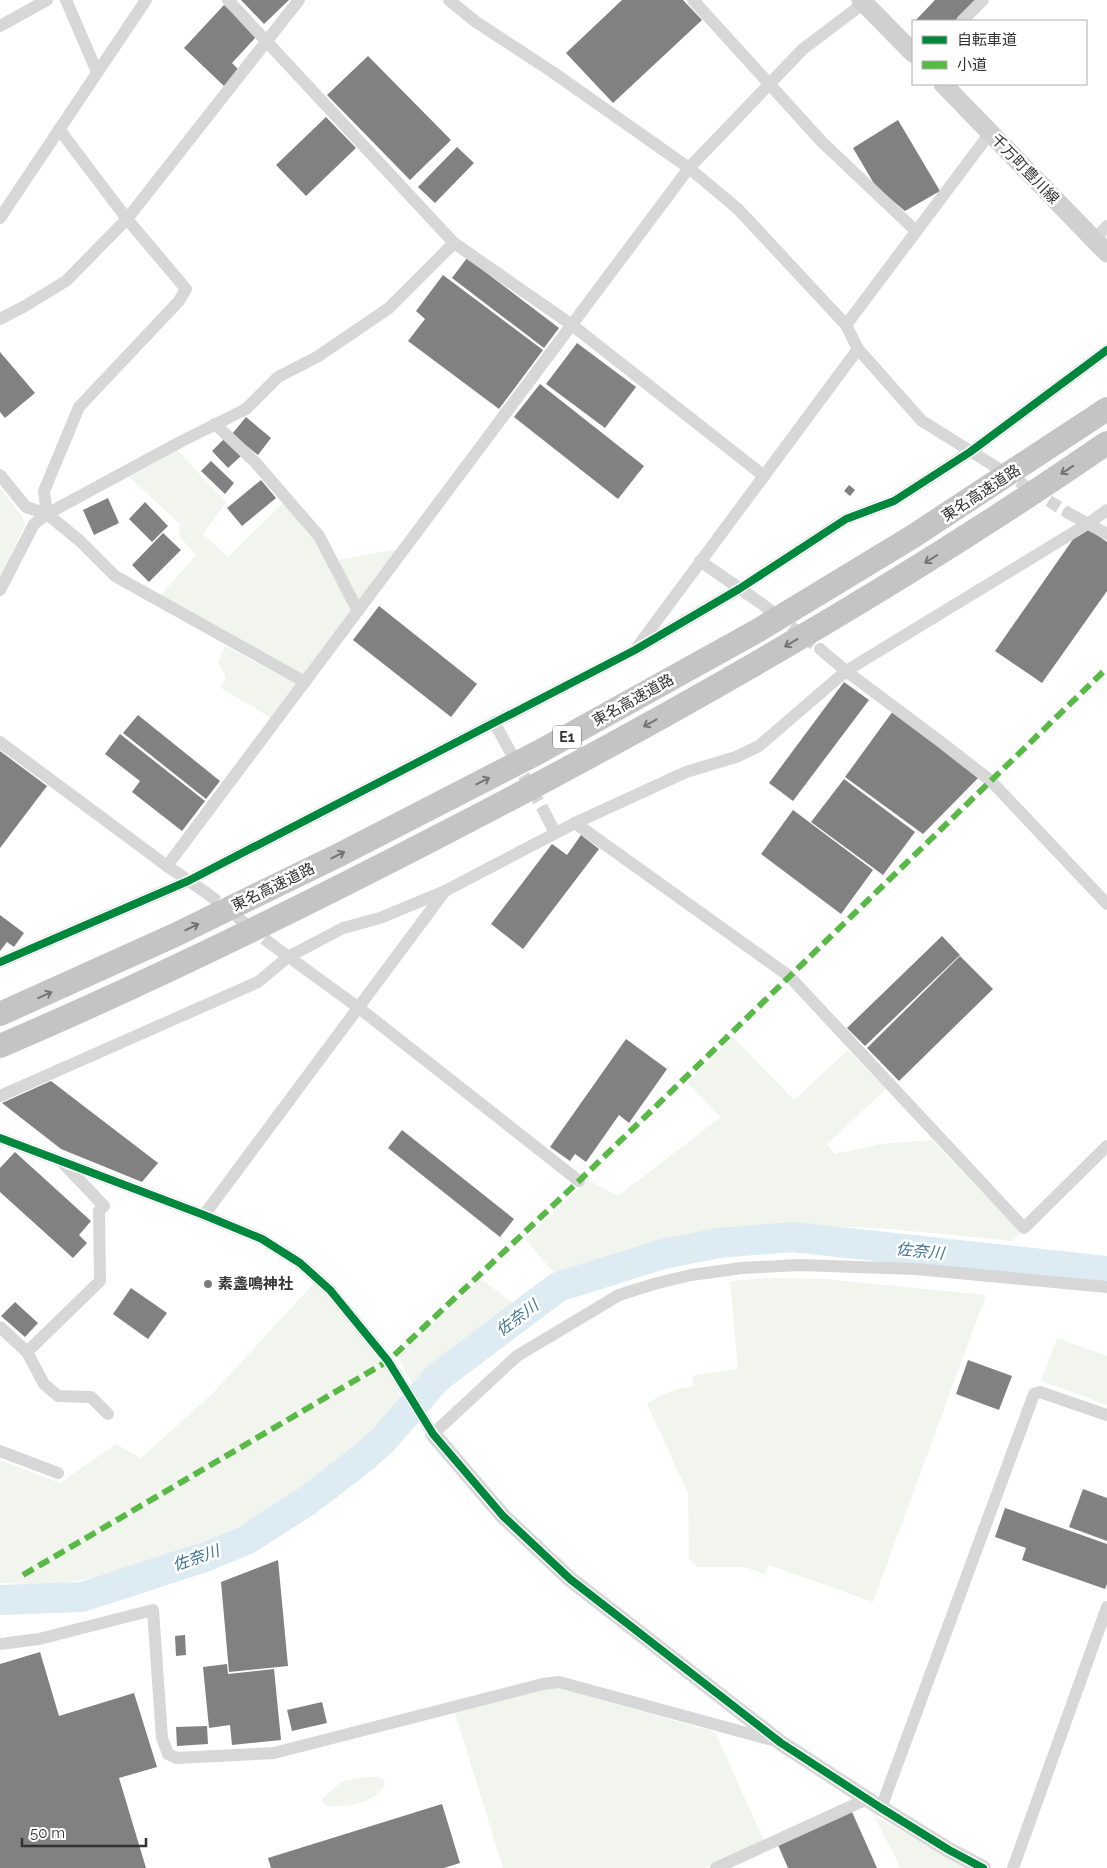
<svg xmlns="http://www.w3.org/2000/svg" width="1107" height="1868" viewBox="0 0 1107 1868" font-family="Raleway,'Noto Sans JP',sans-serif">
<rect width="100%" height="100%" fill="#fff"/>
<g fill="#f1f5ed">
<polygon points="177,450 226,502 203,534 228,557 285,501 317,538 354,608 304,676 160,596 196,555 179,536 180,524 129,477"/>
<polygon points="0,488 22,516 25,524 0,579"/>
<polygon points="398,549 357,603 337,560"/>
<polygon points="225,646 298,685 273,719 221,688 226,677 218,662"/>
<polygon points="733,1037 794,1100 848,1050 886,1089 827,1144 835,1154 881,1144 932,1140 1020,1232 1013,1241 880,1228 789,1225 723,1233 654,1247 561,1281 525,1239 588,1180 618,1196 721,1117 687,1083"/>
<path d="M767 1278 825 1279 986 1295 873 1602 769 1565 765 1574 745 1567H698L689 1559 688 1493 647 1404C662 1393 675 1389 694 1386L692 1376 738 1369 730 1281Z"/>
<polygon points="481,1279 517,1306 415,1389 398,1355"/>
<path d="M315 1282 327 1293 385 1363 403 1402C366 1441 324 1477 278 1505 235 1531 185 1549 138 1564 112 1572 84 1581 57 1584 38 1585 19 1583 0 1583V1460L60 1483 116 1444 141 1458 212 1394Z"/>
<polygon points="1057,1338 1107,1356 1107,1405 1041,1381"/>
<polygon points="556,1687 715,1732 764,1841 704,1868 503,1868 455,1713"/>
<path d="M365 1777H378L384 1779 385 1785C372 1804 348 1807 327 1806L323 1802V1798L343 1781Z"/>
<polygon points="874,1816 969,1868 901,1868"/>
</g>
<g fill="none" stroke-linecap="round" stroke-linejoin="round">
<polyline stroke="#ddebf3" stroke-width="30" points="0,1600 82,1597 205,1557 246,1540 307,1501 363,1458 383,1440 437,1378 558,1287 663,1254 719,1243 792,1237 1107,1271"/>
</g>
<g fill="#818181">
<polygon points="241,0 289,0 264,24"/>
<polygon points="622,0 683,0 702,20 613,103 566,53"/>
<polygon points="935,0 977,0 957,21 915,21"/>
<polygon points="224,5 257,36 232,63 239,70 224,86 184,48"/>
<polygon points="368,56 451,140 410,180 327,95"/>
<polygon points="326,117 356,148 306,196 276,165"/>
<polygon points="898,120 940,191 905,211 876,187 853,148"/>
<polygon points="457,147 474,163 435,203 418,187"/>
<polygon points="467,258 559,328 544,348 452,278"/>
<polygon points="443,275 543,350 499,409 408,341 425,319 416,311"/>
<polygon points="577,343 636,387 605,428 546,384"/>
<polygon points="0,352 35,393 5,418 0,412"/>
<polygon points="540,384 644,466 618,499 514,417"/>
<polygon points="246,417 271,438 258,455 232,434"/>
<polygon points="224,439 241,456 228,468 212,451"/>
<polygon points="211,461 234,483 225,494 201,471"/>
<polygon points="261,480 276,498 242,526 227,508"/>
<polygon points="849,485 855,490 850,496 844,491"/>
<polygon points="108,498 119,523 94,535 83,510"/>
<polygon points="145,502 168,526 152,542 129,519"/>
<polygon points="1083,525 1107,542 1107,591 1042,683 995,651"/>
<polygon points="163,533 181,550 149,582 132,565"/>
<polygon points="379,606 477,684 451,717 353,640"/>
<polygon points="844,682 869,700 793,801 769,783"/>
<polygon points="893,711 980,776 923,834 845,777"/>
<polygon points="138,715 220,781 206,799 123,733"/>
<polygon points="120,734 205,801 182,831 132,792 140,781 105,754"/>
<polygon points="0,751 47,786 0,848"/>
<polygon points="844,779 915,832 883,875 811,822"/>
<polygon points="793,810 873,870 841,914 761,854"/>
<polygon points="581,835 599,849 523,949 491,924 552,844 567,855"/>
<polygon points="0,915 24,933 14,947 7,942 0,951"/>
<polygon points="942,936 960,955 865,1046 847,1028"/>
<polygon points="960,956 993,989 899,1081 867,1048"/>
<polygon points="626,1039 667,1069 629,1123 619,1115 586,1162 575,1154 570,1161 550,1147"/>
<polygon points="51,1081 158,1163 142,1182 61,1149 2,1103"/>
<polygon points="402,1130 514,1219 500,1237 388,1148"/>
<polygon points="15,1152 91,1221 79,1235 87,1243 73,1258 0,1192 0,1168"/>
<polygon points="131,1288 167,1313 148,1339 113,1314"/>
<polygon points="15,1302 38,1323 25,1337 1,1316"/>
<polygon points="968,1360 1012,1376 999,1410 956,1394"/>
<polygon points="1083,1489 1107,1498 1107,1541 1069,1527"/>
<polygon points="1005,1508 1107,1544 1107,1584 1105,1589 1022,1560 1026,1548 995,1537"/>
<polygon points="278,1560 288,1666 229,1672 221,1582"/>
<polygon points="185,1635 186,1655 176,1656 175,1636"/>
<polygon points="40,1652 59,1716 134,1693 157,1767 119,1778 146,1868 0,1868 0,1664"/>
<polygon points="227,1664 228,1674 274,1669 281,1740 232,1745 230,1725 209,1728 203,1667"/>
<polygon points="322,1702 327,1723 292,1731 287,1710"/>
<polygon points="207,1726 208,1744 177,1746 176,1727"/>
<polygon points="442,1804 460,1863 444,1868 271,1868 268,1858"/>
<polygon points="852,1812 877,1868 788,1868 778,1845"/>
</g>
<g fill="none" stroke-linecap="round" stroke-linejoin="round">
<g stroke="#d6d6d6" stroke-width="12" stroke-dasharray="12 6" stroke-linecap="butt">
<polyline points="988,462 1068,513"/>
<polyline points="762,604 820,649"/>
<polyline points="506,744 544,811"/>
<polyline points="208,894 271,944"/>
</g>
<g stroke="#d7d7d7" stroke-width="12">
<polyline points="66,0 97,72"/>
<polyline points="228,0 454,243 572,325 764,476"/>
<polyline points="449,0 476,22 551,71 689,168 738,209 846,325 858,349 922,421 988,462"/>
<polyline points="693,0 822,142 916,231"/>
<polyline points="962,21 983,0"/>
<polyline points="0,26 47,0"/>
<polyline points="0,218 146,0"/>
<polyline points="1094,240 1107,226"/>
<polyline points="0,319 25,306 66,281 127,219 299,0"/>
<polyline points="846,325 990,133"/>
<polyline points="215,424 255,462 319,536 358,611"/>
<polyline points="0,475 26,507 47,514 80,541 115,576 305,682"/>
<polyline points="1068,513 1107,534"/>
<polyline points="47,514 44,491 79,407 179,301 186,289 127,219 59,129"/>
<polyline points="700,561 762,604"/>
<polyline points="0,590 34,524 47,514 180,442 246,409 278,377 317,357 389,308 454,243"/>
<polyline points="638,646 858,349"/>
<polyline points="820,649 846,671 941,742 991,781 1107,904"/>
<polyline points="494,722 506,744"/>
<polyline points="0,742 167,866 208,894"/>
<polyline points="544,811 555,833"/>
<polyline points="575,823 789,976 1024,1228 1107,1146"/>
<polyline points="167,866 689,168 803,49 864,3"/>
<polyline points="271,944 359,1008 579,1181"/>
<polyline points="0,962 188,881 635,650 739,589 846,519 894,501 970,452 1107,350"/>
<polyline points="0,1096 258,982 288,957 343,928 380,918 445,891 575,823 686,772 736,757 759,746 846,671 1089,523 1107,510"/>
<polyline points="0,1138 204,1215 262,1239 300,1263 330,1290 388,1361 433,1434 517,1356 619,1295 654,1284 691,1275 742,1268 799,1265 916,1269 1107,1287"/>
<polyline points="204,1215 445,891"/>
<polyline points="0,1327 27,1352 44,1384 58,1396 91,1397 108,1414"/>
<polyline points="27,1352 100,1281 99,1211 104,1206 63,1163"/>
<polyline points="0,1451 58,1473"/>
<polyline points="0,1644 39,1639 153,1610 162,1738 168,1754 177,1758 274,1753 543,1684 559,1682 776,1741"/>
<polyline points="881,1808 1034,1394 1040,1392 1107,1415"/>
<polyline points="716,1868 867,1799"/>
<polyline points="1013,1868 1107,1607"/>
</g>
<polyline stroke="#d7d7d7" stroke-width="16" points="433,1434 503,1516 570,1579 781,1743 881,1808 949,1850 983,1868"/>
<g stroke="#d0d0d0" stroke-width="19">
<polyline points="861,0 913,53"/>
<polyline points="943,84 1107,253"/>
</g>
<g stroke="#c4c4c4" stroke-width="24">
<polyline points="0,1014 175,935 341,854 539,752 757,631 912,537 1107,409"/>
<path d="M0 1046C150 982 296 910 441 835 670 717 895 589 1107 443"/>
</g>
<polyline stroke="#58b947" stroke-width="6" stroke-dasharray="12 6" stroke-linecap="butt" points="23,1575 388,1361 579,1181 1107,668"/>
<g stroke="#fff" stroke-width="11">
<g id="cycleway">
<polyline points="0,962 188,881 635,650 739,589 846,519 894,501 970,452 1107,350"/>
<polyline points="0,1138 204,1215 262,1239 300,1263 330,1290 388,1361 433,1434 503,1516 570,1579 781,1743 881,1808 949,1850 983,1868"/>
</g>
</g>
<use href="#cycleway" stroke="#00873e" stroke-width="8"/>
</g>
<defs><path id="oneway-shaft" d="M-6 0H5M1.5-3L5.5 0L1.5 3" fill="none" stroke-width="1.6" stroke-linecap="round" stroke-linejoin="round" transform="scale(1.25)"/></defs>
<g stroke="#747474">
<use href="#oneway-shaft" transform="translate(1067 470) rotate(147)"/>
<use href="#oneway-shaft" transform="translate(931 559) rotate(148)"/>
<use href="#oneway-shaft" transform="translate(791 643) rotate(149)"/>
<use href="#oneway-shaft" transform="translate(650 723) rotate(151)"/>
<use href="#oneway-shaft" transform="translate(483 781) rotate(-27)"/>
<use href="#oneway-shaft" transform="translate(338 855) rotate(-26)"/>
<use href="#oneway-shaft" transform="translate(192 927) rotate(-26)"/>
<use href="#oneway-shaft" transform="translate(45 995) rotate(-24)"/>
</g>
<circle fill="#7a7a7a" stroke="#fff" stroke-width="2" cx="208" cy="1284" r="5"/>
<g text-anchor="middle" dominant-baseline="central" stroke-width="5" stroke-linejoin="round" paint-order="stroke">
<rect fill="#fff" stroke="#707070" stroke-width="1" x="553" y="725.5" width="28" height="23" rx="4"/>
<g font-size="14" font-weight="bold" fill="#333">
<text x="567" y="737">E1</text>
</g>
<g font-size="15" fill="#333" stroke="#fff">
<text transform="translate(1025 169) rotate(46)">千万町豊川線</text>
<text transform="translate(981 493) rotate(-33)">東名高速道路</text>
<text transform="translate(633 700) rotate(-29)">東名高速道路</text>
<text transform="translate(273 887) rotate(-26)">東名高速道路</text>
</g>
<g font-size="15" font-weight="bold" fill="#333" stroke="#fff" text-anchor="start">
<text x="218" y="1284">素盞鳴神社</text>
</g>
<g font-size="16" font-style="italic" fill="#3f7597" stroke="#fff">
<text transform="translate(920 1251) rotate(6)">佐奈川</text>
<text transform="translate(517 1318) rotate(-37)">佐奈川</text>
<text transform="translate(196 1558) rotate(-19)">佐奈川</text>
</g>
</g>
<rect x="912" y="20" width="175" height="65" fill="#ffffff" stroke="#adadad"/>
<rect x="922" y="36" width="25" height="8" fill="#00873e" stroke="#adadad"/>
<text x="957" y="45" font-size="15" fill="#333333">自転車道</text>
<rect x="922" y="61" width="25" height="8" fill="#58b947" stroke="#adadad"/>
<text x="957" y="70" font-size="15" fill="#333333">小道</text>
<path d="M22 1838v8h124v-8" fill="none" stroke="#333333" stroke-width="2.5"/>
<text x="30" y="1838" font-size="15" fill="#333333" stroke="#ffffff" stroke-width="4" paint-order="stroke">50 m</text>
</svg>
